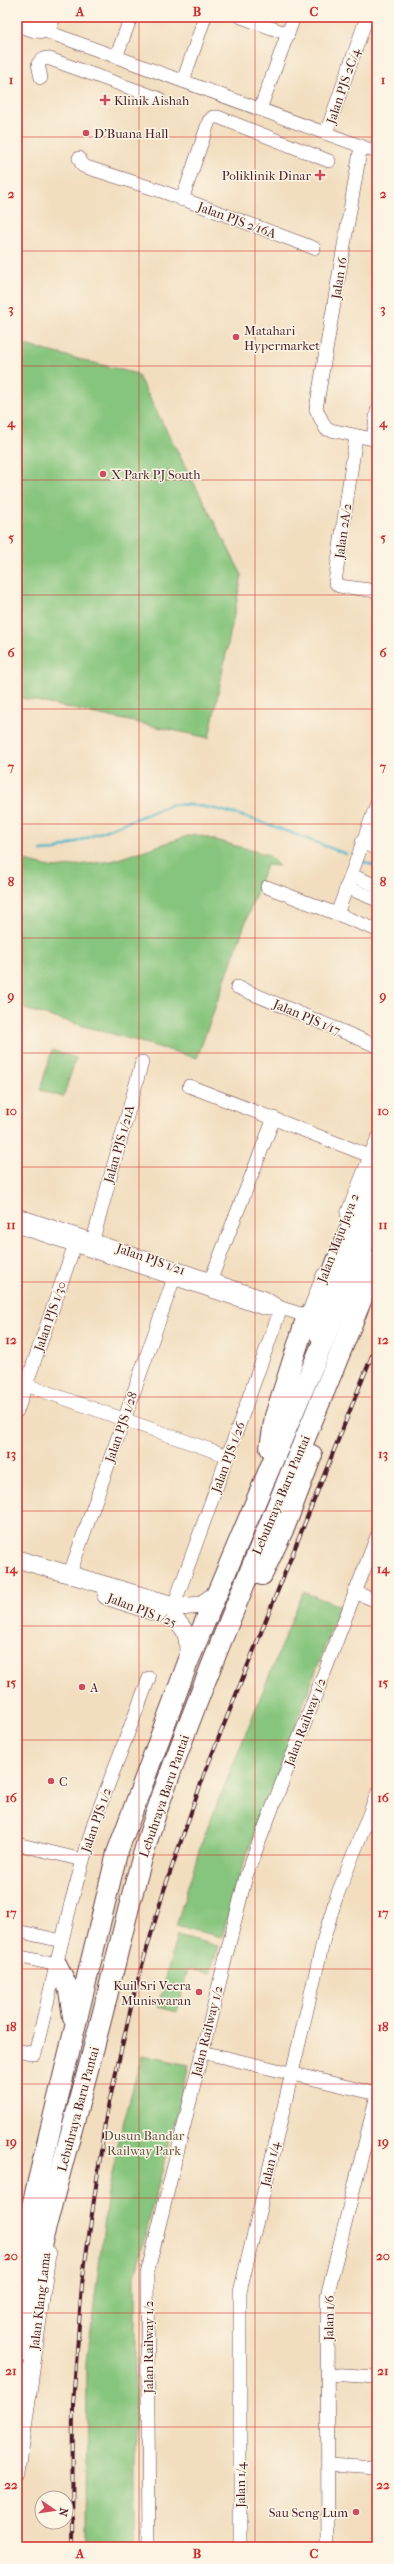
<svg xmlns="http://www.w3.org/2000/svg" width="394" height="2564" viewBox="0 0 394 2564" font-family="'IM FELL French Canon',serif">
<rect width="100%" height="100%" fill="#fcf5e5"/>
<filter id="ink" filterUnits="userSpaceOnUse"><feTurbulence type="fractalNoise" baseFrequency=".025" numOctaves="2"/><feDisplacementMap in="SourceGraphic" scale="8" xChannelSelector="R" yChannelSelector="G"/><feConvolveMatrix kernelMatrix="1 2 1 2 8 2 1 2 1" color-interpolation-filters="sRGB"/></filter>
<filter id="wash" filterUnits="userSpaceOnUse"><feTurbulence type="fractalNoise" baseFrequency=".012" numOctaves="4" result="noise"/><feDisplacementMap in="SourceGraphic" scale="16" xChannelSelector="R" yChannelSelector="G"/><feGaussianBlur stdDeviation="0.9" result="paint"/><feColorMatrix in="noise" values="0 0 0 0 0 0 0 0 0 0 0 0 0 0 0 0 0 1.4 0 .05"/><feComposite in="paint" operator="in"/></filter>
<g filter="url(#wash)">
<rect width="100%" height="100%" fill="#f2debf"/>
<g fill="#86c57d" stroke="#687254">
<polygon points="17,343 137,374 242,575 209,738 17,697"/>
<polygon points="194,834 268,855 279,866 266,865 197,1058 17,1007 17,859 54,868 112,861"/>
<polygon points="52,1050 76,1058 63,1097 40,1090"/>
<polygon points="303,1592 340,1606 240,1873 222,1937 176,1926 201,1844"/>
<polygon points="177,1935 218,1946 210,1974 188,1968 177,2012 158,2007"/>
<polygon points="142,2055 189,2065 135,2276 135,2547 86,2547 87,2361 108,2193 120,2135"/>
</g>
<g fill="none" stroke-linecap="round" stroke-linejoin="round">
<g stroke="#4cb7c9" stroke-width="2.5">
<path d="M41 851 56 850 170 805C216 800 301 837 346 854"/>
<polyline points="362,861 377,867"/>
</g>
</g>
</g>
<g filter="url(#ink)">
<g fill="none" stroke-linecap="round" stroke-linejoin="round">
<g stroke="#633c41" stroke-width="14">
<g id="minor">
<polyline points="27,17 38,21 48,32"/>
<polyline points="241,17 288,34"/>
<polyline points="17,25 35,31 48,32 377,152"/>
<polyline points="48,32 54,17"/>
<polyline points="116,57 131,17"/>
<polyline points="41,78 38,64 41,60 47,58 158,98"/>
<polyline points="183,81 205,17"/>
<polyline points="260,109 294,17"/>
<polyline points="326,133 367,17"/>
<polyline points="361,146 316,409 326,429 377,440"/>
<polyline points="79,158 83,166 161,191 314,248"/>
<polyline points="182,200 209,121 213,117 218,117 329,161"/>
<polyline points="356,436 335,582 339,586 377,591"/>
<polyline points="373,439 377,411"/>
<polyline points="377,803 337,914 377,930"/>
<polyline points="362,842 377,849"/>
<polyline points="351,875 377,886"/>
<polyline points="267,887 337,914"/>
<polyline points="346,887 377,900"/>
<polyline points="237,987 377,1046"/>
<polyline points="189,1086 370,1156"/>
<polyline points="347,1214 377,1139"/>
<polyline points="17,1215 265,1298 281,1308"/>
<polyline points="17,1226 263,1308 281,1308 307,1316 323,1275"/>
<polyline points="91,1247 142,1062"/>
<polyline points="211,1279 274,1118"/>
<polyline points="26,1385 228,1456"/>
<polyline points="17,1411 75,1244"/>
<polyline points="69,1576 174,1278"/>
<polyline points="354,1592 377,1601"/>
<polyline points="174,1605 281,1308"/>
<polyline points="17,1844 83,1860"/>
<polyline points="17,1931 62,1941"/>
<polyline points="17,1956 57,1965"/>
<polyline points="17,2050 35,2054 71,1903 94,1822 149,1678"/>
<polyline points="202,2052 377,2094"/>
<polyline points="329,2374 377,2377"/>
<polyline points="328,2464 377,2467"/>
<polyline points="149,2547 147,2274 246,1876 377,1536"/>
<polyline points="240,2547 240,2292 324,1938 336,1898 377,1794"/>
<polyline points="328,2547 327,2296 377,2095"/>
</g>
</g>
<g stroke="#633c41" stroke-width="18">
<g id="major">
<polyline points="17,1559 180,1607 200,1605 216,1594"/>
<path d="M106 1596 174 1619C189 1630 188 1642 188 1660"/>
<polyline points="17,2472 47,2254"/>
</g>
</g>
<g stroke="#633c41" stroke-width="22">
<g id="highway">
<path d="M320 1335C322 1278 355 1222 377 1170"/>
<polyline points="270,1448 275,1416 307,1316"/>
<polyline points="262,1575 285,1526 312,1455"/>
<polyline points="57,1965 69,1990 73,2017"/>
<polyline points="17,2268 117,1853 188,1662 377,1214"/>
<path d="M17 2354C37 2248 69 2144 96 2039 118 1957 134 1873 163 1793 228 1613 308 1439 377 1260"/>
</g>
</g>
<use href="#minor" stroke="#fff" stroke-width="13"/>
<use href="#major" stroke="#fff" stroke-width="17"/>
<use href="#highway" stroke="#fff" stroke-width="20"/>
<g stroke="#4a1f2b" stroke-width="4">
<polyline id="rail" points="72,2547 73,2404 82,2284 106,2116 135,1990 164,1890 205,1772 377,1343"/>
</g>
<use href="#rail" stroke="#fcf5e5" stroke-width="2.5" stroke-dasharray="8" stroke-linecap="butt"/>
</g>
</g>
<path fill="none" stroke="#d62828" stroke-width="1" stroke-opacity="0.55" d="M139 17V2547M255 17V2547M17 137H377M17 251H377M17 366H377M17 480H377M17 595H377M17 709H377M17 824H377M17 938H377M17 1053H377M17 1167H377M17 1282H377M17 1397H377M17 1511H377M17 1626H377M17 1740H377M17 1855H377M17 1969H377M17 2084H377M17 2198H377M17 2313H377M17 2427H377"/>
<g fill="#d1495b" stroke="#fcf5e5" stroke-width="1.5">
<path d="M103 94h4v4h4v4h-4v4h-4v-4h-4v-4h4z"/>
<circle cx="86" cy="133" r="4"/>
<path d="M318 169h4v4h4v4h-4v4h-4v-4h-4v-4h4z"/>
<circle cx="236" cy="337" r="4"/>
<circle cx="103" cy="474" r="4"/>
<circle cx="82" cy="1687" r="4"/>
<circle cx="51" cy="1781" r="4"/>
<circle cx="199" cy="1992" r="4"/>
<circle cx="356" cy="2512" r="4"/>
</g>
<g text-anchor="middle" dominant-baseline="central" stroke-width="3" stroke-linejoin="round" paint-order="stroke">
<g font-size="13" fill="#4a1f2b" stroke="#fcf5e5">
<text transform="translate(343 86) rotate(-71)">Jalan PJS 2C/4</text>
<text transform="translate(237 220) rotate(20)">Jalan PJS 2/16A</text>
<text transform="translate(339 278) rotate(-81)">Jalan 16</text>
<text transform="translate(343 531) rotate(-82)">Jalan 2A/2</text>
<text transform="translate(307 1017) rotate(23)">Jalan PJS 1/17</text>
<text transform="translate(119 1144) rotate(-74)">Jalan PJS 1/21A</text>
<text transform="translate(338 1238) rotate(-69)">Jalan Maju Jaya 2</text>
<text transform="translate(151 1259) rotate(19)">Jalan PJS 1/21</text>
<text transform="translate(50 1316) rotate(-71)">Jalan PJS 1/30</text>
<text transform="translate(121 1427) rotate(-71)">Jalan PJS 1/28</text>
<text transform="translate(228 1457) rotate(-70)">Jalan PJS 1/26</text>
<text transform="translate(281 1495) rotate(-67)">Lebuhraya Baru Pantai</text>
<text transform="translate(142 1610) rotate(21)">Jalan PJS 1/25</text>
<text transform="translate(305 1722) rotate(-69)">Jalan Railway 1/2</text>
<text transform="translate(164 1796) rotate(-71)">Lebuhraya Baru Pantai</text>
<text transform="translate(96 1820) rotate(-71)">Jalan PJS 1/2</text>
<text transform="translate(207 2031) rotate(-76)">Jalan Railway 1/2</text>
<text transform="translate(78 2109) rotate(-75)">Lebuhraya Baru Pantai</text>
<text transform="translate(270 2164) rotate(-77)">Jalan 1/4</text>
<text transform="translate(40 2301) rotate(-83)">Jalan Klang Lama</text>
<text transform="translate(329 2318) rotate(-89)">Jalan 1/6</text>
<text transform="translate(148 2347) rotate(-90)">Jalan Railway 1/2</text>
<text transform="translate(240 2485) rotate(-90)">Jalan 1/4</text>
</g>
<g font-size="13" fill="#4a1f2b" stroke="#fcf5e5" text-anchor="start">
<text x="114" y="100">Klinik Aishah</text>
<text x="94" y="133">D'Buana Hall</text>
<text x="311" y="175" text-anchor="end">Poliklinik Dinar</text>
<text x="244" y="330">Matahari<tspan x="244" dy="15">Hypermarket</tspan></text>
<text x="111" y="474">X Park PJ South</text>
<text x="90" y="1687">A</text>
<text x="59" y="1781">C</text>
<text x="191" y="1985" text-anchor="end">Kuil Sri Veera<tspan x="191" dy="15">Muniswaran</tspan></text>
<text x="348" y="2512" text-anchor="end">Sau Seng Lum</text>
</g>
<g font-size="13" fill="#5c5144" stroke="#fcf5e5">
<text x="144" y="2135">Dusun Bandar<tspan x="144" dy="15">Railway Park</tspan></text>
</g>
</g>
<rect width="394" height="2564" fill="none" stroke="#fcf5e5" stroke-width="44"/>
<g transform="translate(54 2510) rotate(103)"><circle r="19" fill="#fcf5e5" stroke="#b59f9b"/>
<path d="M0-3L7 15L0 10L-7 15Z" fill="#d1495b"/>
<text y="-6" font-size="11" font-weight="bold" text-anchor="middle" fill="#4a1f2b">N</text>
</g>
<rect x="22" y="22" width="350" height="2520" fill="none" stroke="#d62828" stroke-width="1.5"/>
<g font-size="13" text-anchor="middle" font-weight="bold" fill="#d62828">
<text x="80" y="16">A</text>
<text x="197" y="16">B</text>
<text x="314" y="16">C</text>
<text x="11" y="84">1</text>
<text x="383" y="84">1</text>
<text x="11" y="198">2</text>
<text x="383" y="198">2</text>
<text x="11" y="313">3</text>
<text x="383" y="313">3</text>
<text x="11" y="427">4</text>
<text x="383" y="427">4</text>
<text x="11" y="542">5</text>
<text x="383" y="542">5</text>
<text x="11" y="657">6</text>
<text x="383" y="657">6</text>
<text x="11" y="771">7</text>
<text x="383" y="771">7</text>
<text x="11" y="886">8</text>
<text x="383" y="886">8</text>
<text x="11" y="1000">9</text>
<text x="383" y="1000">9</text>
<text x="11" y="1115">10</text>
<text x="383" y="1115">10</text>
<text x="11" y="1229">11</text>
<text x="383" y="1229">11</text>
<text x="11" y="1344">12</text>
<text x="383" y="1344">12</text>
<text x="11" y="1458">13</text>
<text x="383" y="1458">13</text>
<text x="11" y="1573">14</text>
<text x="383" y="1573">14</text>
<text x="11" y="1687">15</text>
<text x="383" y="1687">15</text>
<text x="11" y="1802">16</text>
<text x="383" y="1802">16</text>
<text x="11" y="1917">17</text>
<text x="383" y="1917">17</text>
<text x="11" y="2031">18</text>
<text x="383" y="2031">18</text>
<text x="11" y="2146">19</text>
<text x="383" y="2146">19</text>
<text x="11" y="2260">20</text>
<text x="383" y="2260">20</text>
<text x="11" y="2375">21</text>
<text x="383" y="2375">21</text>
<text x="11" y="2489">22</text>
<text x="383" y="2489">22</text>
<text x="80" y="2558">A</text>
<text x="197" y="2558">B</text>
<text x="314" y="2558">C</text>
</g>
</svg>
